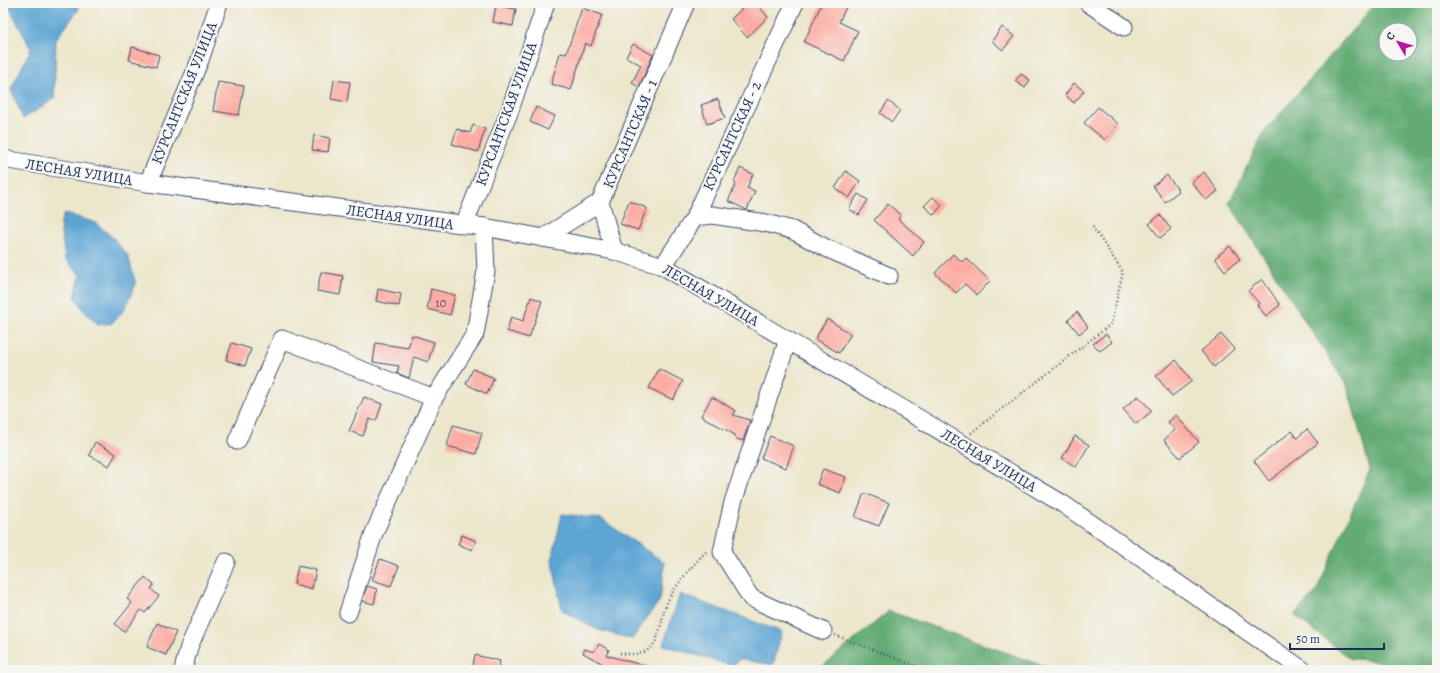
<svg xmlns="http://www.w3.org/2000/svg" width="1440" height="673" viewBox="0 0 1440 673" font-family="Alegreya,serif">
<rect width="100%" height="100%" fill="#f6f6f2"/>
<filter id="ink" filterUnits="userSpaceOnUse"><feTurbulence type="fractalNoise" baseFrequency=".025" numOctaves="2"/><feDisplacementMap in="SourceGraphic" scale="8" xChannelSelector="R" yChannelSelector="G"/><feConvolveMatrix kernelMatrix="1 2 1 2 8 2 1 2 1" color-interpolation-filters="sRGB"/></filter>
<filter id="wash" filterUnits="userSpaceOnUse"><feTurbulence type="fractalNoise" baseFrequency=".012" numOctaves="4" result="noise"/><feDisplacementMap in="SourceGraphic" scale="16" xChannelSelector="R" yChannelSelector="G"/><feGaussianBlur stdDeviation="0.9" result="paint"/><feColorMatrix in="noise" values="0 0 0 0 0 0 0 0 0 0 0 0 0 0 0 0 0 1.4 0 .05"/><feComposite in="paint" operator="in"/></filter>
<g filter="url(#wash)">
<rect width="100%" height="100%" fill="#ece6ca"/>
<g fill="#62ab73" stroke="#3e6d68" fill-rule="evenodd">
<path d="M1376 3H1437V670L1349 658 1294 615 1316 592 1370 469 1347 386 1229 203 1264 132ZM1386 30H1410V54H1386Z"/>
<polygon points="889,611 1055,670 818,670"/>
</g>
<g fill="#5da5d4" stroke="#3c6a99">
<polygon points="7,3 75,3 79,9 56,39 54,99 23,119 11,89 31,49"/>
<polygon points="64,213 96,223 113,238 128,256 136,284 124,310 112,323 99,325 84,311 75,297 80,275 65,259 60,225"/>
<polygon points="562,514 601,519 665,563 660,600 632,639 595,629 562,610 552,560"/>
<polygon points="680,594 782,632 773,665 739,659 733,666 663,645"/>
</g>
<g id="blocks">
<g fill="#fcaca2">
<polygon points="748,3 756,3 768,17 747,37 731,19"/>
<polygon points="822,3 848,3 839,22 858,31 844,61 804,42"/>
<polygon points="496,6 516,9 513,26 493,22"/>
<polygon points="582,8 602,15 591,46 585,43 571,90 551,84 560,53 566,54"/>
<polygon points="1002,27 1014,36 1003,50 992,41"/>
<polygon points="633,44 653,55 639,87 632,83 641,65 626,57"/>
<polygon points="132,47 159,55 156,67 129,60"/>
<polygon points="1021,74 1030,80 1025,88 1015,81"/>
<polygon points="334,80 350,82 347,102 331,99"/>
<polygon points="218,82 244,86 239,115 213,111"/>
<polygon points="1074,83 1084,91 1074,103 1065,95"/>
<polygon points="718,99 725,118 707,124 701,105"/>
<polygon points="888,101 900,110 892,122 880,113"/>
<polygon points="536,107 555,116 548,130 530,122"/>
<polygon points="1098,107 1118,124 1105,140 1084,123"/>
<polygon points="473,125 485,129 478,152 452,144 457,129 470,133"/>
<polygon points="314,135 330,138 328,152 312,150"/>
<polygon points="740,168 753,174 747,188 755,191 747,210 728,201 736,184 734,182"/>
<polygon points="846,171 860,181 849,198 835,188"/>
<polygon points="1204,172 1218,191 1206,200 1191,182"/>
<polygon points="1167,175 1179,191 1165,202 1153,186"/>
<polygon points="858,194 868,200 859,215 849,209"/>
<polygon points="933,197 942,205 934,215 924,206"/>
<polygon points="629,201 647,208 638,230 620,224"/>
<polygon points="888,204 901,215 898,219 924,242 913,256 874,220"/>
<polygon points="1160,215 1171,229 1160,238 1149,224"/>
<polygon points="1230,246 1240,259 1225,271 1215,258"/>
<polygon points="953,254 962,262 966,258 990,281 977,295 965,284 956,293 935,273"/>
<polygon points="321,272 343,276 340,295 317,291"/>
<polygon points="1262,279 1280,305 1266,316 1257,305 1259,303 1248,291"/>
<polygon points="378,289 401,294 399,306 376,301"/>
<polygon points="431,289 455,295 450,315 427,309"/>
<polygon points="531,297 542,301 529,338 507,331 511,317 523,321"/>
<polygon points="1077,312 1088,327 1079,334 1068,320"/>
<polygon points="827,319 851,334 839,353 815,339"/>
<polygon points="1106,334 1112,342 1100,351 1093,344"/>
<polygon points="1221,334 1234,349 1214,367 1201,351"/>
<polygon points="412,335 434,342 428,362 414,357 409,378 397,373 399,366 373,362 376,343 408,348"/>
<polygon points="232,343 251,349 245,366 226,360"/>
<polygon points="1176,360 1192,381 1172,396 1156,376"/>
<polygon points="473,369 494,378 487,394 466,384"/>
<polygon points="659,369 683,381 673,400 649,388"/>
<polygon points="1138,396 1152,411 1136,424 1123,409"/>
<polygon points="364,397 382,404 376,421 369,419 363,436 349,431"/>
<polygon points="712,397 736,411 733,415 750,420 743,441 734,438 735,435 701,416"/>
<polygon points="1176,415 1199,442 1180,458 1164,440 1175,430 1168,422"/>
<polygon points="453,425 482,433 476,454 447,446"/>
<polygon points="1307,429 1318,443 1269,481 1254,461 1292,431 1297,438"/>
<polygon points="770,436 794,446 786,468 761,458"/>
<polygon points="1075,436 1089,445 1076,467 1062,458"/>
<polygon points="95,442 116,454 109,466 89,455"/>
<polygon points="823,469 846,477 840,493 817,484"/>
<polygon points="864,493 889,503 879,526 855,517"/>
<polygon points="462,535 476,541 472,550 458,544"/>
<polygon points="380,559 399,566 391,586 372,580"/>
<polygon points="298,566 316,570 312,589 294,584"/>
<polygon points="145,577 154,584 151,589 159,596 145,613 141,610 124,632 115,624 132,603 127,599"/>
<polygon points="367,586 377,589 374,604 362,601"/>
<polygon points="157,623 176,632 166,655 147,647"/>
<polygon points="599,644 609,650 606,655 649,667 649,670 614,670 583,653 585,649 594,652"/>
<polygon points="475,655 500,661 498,670 472,670"/>
</g>
</g>
</g>
<g filter="url(#ink)">
<use href="#blocks" fill-opacity="0" stroke="#3a4a6e" stroke-width="1"/>
<g fill="none" stroke-linecap="round" stroke-linejoin="round">
<g stroke="#3a4a6e" stroke-width="19">
<g id="minor">
<polyline points="1088,3 1124,27"/>
<polyline points="3,159 148,183 484,227 614,251 663,266 1063,504 1303,670"/>
<polyline points="148,183 200,60 219,3"/>
<polyline points="600,202 614,251"/>
<polyline points="695,217 712,215 766,223 792,230 826,248 889,276"/>
<polyline points="464,225 510,110 546,3"/>
<polyline points="543,238 600,202 686,3"/>
<polyline points="663,266 695,217 795,3"/>
<polyline points="788,340 733,502 722,552 751,598 823,631"/>
<polyline points="237,441 282,339 434,398"/>
<polyline points="348,613 374,533 434,398 475,334 486,271 484,227"/>
<polyline points="183,670 189,647 226,562"/>
</g>
</g>
<g stroke="#3a4a6e" stroke-width="2.5" stroke-dasharray="1 3" stroke-linecap="butt">
<polyline points="971,433 1111,324 1123,272 1092,226"/>
<polyline points="835,635 926,670"/>
<path d="M620 653C669 661 654 621 672 593 682 578 695 562 708 550"/>
</g>
<use href="#minor" stroke="#fff" stroke-width="17"/>
</g>
</g>
<g text-anchor="middle" dominant-baseline="central" stroke-width="4" stroke-linejoin="round" paint-order="stroke">
<g font-size="13" fill="#534e6f">
<text x="441" y="302">10</text>
</g>
<g font-size="15" fill="#1b2f5e" stroke="#f6f6f2">
<text transform="translate(184 93) rotate(-68)">КУРСАНТСКАЯ УЛИЦА</text>
<text transform="translate(506 114) rotate(-70)">КУРСАНТСКАЯ УЛИЦА</text>
<text transform="translate(630 134) rotate(-67)">КУРСАНТСКАЯ - 1</text>
<text transform="translate(732 136) rotate(-65)">КУРСАНТСКАЯ - 2</text>
<text transform="translate(79 172) rotate(9)">ЛЕСНАЯ УЛИЦА</text>
<text transform="translate(400 217) rotate(8)">ЛЕСНАЯ УЛИЦА</text>
<text transform="translate(711 295) rotate(30)">ЛЕСНАЯ УЛИЦА</text>
<text transform="translate(989 460) rotate(31)">ЛЕСНАЯ УЛИЦА</text>
</g>
</g>
<rect width="1440" height="673" fill="none" stroke="#f6f6f2" stroke-width="16"/>
<g transform="translate(1398 42) rotate(308)"><circle r="19" fill="#f6f6f2" stroke="#9ea6b7"/>
<path d="M0-3L7 15L0 10L-7 15Z" fill="#b5179e"/>
<text y="-6" font-size="11" font-weight="bold" text-anchor="middle" fill="#1b2f5e">С</text>
</g>
<path d="M1290 643v6h94v-6" fill="none" stroke="#1b2f5e" stroke-width="2"/>
<text x="1296" y="643" font-size="12" fill="#1b2f5e" stroke="#f6f6f2" stroke-width="3" paint-order="stroke">50 m</text>
</svg>
